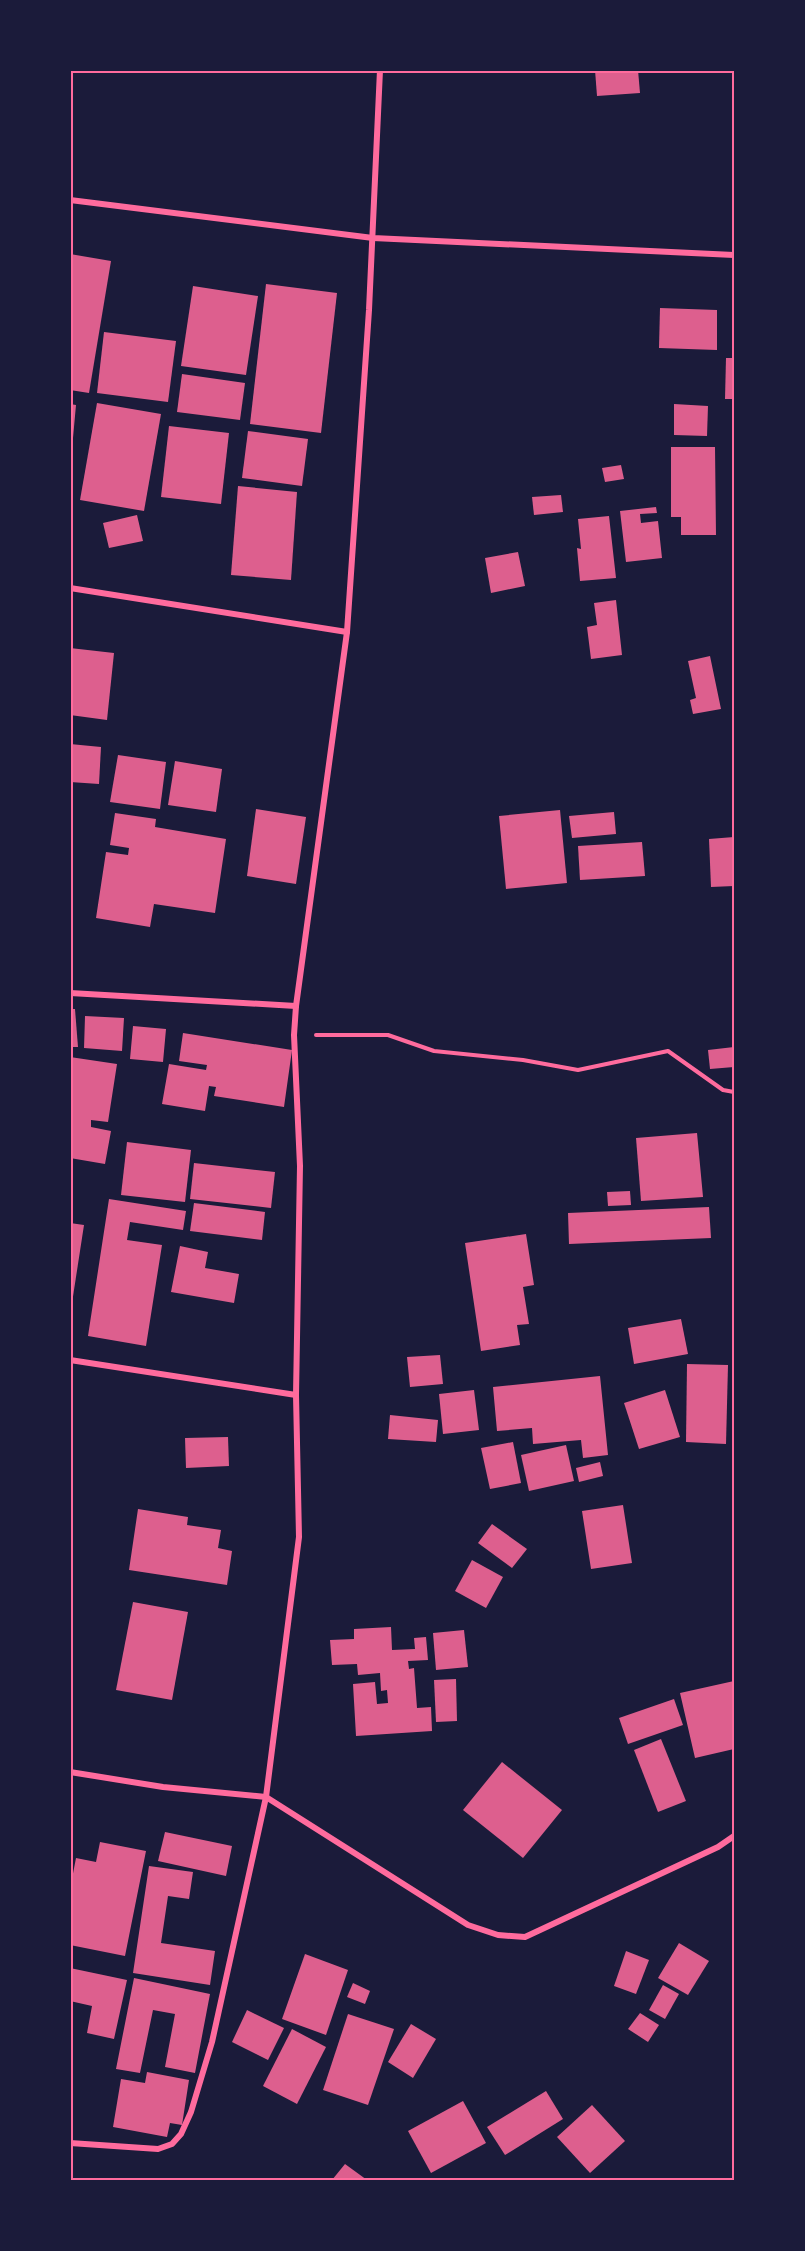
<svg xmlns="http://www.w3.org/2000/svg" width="805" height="2251" viewBox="0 0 805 2251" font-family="Commissioner,sans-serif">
<rect width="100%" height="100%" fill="#1b1b3a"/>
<g fill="#dd5f8e">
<polygon points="595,70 638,70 640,93 597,96"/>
<polygon points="70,254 111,261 89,393 70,390"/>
<polygon points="266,284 337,293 321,433 250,424"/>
<polygon points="193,286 258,296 246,375 181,366"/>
<polygon points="660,308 717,310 717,350 659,348"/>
<polygon points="104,332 176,341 168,402 97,393"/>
<polygon points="726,358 734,358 734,399 725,399"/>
<polygon points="182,374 245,383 240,420 177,412"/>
<polygon points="97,403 161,414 144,511 80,500"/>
<polygon points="70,404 76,405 72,449 70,448"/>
<polygon points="674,404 708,406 707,436 674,435"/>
<polygon points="169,426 229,433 221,504 161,497"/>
<polygon points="248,431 308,439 302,486 242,478"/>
<polygon points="671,447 715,447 716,535 681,535 681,517 671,517"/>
<polygon points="621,465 624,479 605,482 602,468"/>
<polygon points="238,486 297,492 291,580 231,575"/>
<polygon points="561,495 563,512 534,515 532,497"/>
<polygon points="656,507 657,513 640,514 641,523 658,521 662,558 626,562 620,511"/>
<polygon points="137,515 143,541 109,548 103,523"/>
<polygon points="609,516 616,578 580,581 577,548 581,549 578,519"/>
<polygon points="518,552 525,586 491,593 485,558"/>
<polygon points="616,600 622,655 591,659 587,627 597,625 594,603"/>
<polygon points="70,648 114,653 107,720 70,715"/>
<polygon points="710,656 721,709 693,714 690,700 696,698 688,661"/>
<polygon points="70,744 101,747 99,784 70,782"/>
<polygon points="118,755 166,762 160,809 110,802"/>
<polygon points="175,761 222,769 216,812 168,805"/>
<polygon points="256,809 306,817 296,884 247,876"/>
<polygon points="560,810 567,883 506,889 499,816"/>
<polygon points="614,812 616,834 572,838 569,816"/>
<polygon points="115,813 156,819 155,827 226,839 215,913 154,904 150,927 96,918 106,852 128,855 129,848 110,845"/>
<polygon points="734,837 734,886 711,887 709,839"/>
<polygon points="642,842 645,876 580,880 578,846"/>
<polygon points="70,1009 75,1009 78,1047 70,1047"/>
<polygon points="85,1016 124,1018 122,1051 84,1048"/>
<polygon points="133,1026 166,1029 163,1062 130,1059"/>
<polygon points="183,1033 292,1050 284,1107 214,1096 216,1087 209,1086 205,1111 162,1104 169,1064 206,1070 207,1065 179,1061"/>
<polygon points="734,1047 734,1067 710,1069 708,1050"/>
<polygon points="70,1057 117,1064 108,1122 91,1120 91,1127 111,1131 105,1164 70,1158"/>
<polygon points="697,1133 703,1197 641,1201 636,1138"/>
<polygon points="127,1142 191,1150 185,1202 121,1195"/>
<polygon points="194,1163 275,1172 271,1208 190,1199"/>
<polygon points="630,1191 631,1205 608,1206 607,1192"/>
<polygon points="109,1199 186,1211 183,1230 130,1222 127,1240 162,1245 146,1346 88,1336"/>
<polygon points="194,1203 265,1212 262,1240 190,1231"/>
<polygon points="709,1207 711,1238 569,1244 568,1213"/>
<polygon points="70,1223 84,1225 72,1303 70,1303"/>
<polygon points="526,1234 534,1285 523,1287 529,1324 517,1325 520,1345 481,1351 465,1243"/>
<polygon points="180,1246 208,1252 205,1268 239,1274 234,1303 171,1292"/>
<polygon points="681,1319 688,1354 634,1364 628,1328"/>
<polygon points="440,1355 443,1384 410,1387 407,1357"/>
<polygon points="687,1364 728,1365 726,1444 686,1442"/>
<polygon points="600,1376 608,1455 583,1458 581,1440 533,1444 532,1428 497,1431 493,1387"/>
<polygon points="474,1390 479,1430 443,1434 439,1394"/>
<polygon points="665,1390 680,1437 639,1449 624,1403"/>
<polygon points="390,1415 438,1420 436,1442 388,1439"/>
<polygon points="228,1437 229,1466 186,1468 185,1438"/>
<polygon points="513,1442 521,1483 490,1489 481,1448"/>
<polygon points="566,1445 574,1481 529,1491 521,1455"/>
<polygon points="600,1462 603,1476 579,1482 576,1468"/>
<polygon points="623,1505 632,1563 591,1569 582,1511"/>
<polygon points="138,1509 188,1517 187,1525 221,1530 218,1548 232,1551 227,1585 129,1570"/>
<polygon points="492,1524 527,1549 512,1568 478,1543"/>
<polygon points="472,1560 503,1577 486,1608 455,1591"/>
<polygon points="133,1602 188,1612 172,1700 116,1690"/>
<polygon points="391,1627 392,1650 415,1649 414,1638 426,1637 428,1660 408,1661 409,1669 414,1668 417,1708 431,1707 432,1731 356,1736 353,1684 375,1682 377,1704 388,1703 387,1690 381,1691 380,1673 358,1675 357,1664 332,1665 330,1640 354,1639 354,1629"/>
<polygon points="464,1630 468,1667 436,1670 433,1633"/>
<polygon points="456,1679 457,1721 436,1722 434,1680"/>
<polygon points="734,1681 734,1741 732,1741 734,1749 695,1758 680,1693"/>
<polygon points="674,1699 683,1725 628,1744 619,1718"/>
<polygon points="661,1739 686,1801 658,1812 634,1750"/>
<polygon points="502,1762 562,1810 523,1858 463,1810"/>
<polygon points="165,1832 232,1846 226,1876 158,1861"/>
<polygon points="100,1842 146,1851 125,1956 70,1945 70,1889 76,1858 96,1862"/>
<polygon points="149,1866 193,1872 189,1899 168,1896 161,1943 215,1951 210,1985 133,1973"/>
<polygon points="679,1943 709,1961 688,1995 658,1978"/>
<polygon points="626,1951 649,1960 636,1994 614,1986"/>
<polygon points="305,1954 348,1970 326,2035 282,2019"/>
<polygon points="70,1968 127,1980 114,2039 87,2033 92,2006 70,2001"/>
<polygon points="134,1978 210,1994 195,2073 165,2067 175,2014 153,2010 140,2073 116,2069"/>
<polygon points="353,1983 370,1991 365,2004 347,1997"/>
<polygon points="663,1985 679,1994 665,2019 649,2010"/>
<polygon points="247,2010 284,2028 268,2060 232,2042"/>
<polygon points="640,2013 659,2025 648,2042 628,2029"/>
<polygon points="348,2014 394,2029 368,2105 323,2090"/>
<polygon points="411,2024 436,2039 413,2078 388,2062"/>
<polygon points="292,2029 326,2047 297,2104 263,2086"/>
<polygon points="147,2072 189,2080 182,2125 170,2123 167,2137 113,2127 121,2079 145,2083"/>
<polygon points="546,2091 563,2119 505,2155 487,2127"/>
<polygon points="463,2101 486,2143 431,2173 408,2131"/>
<polygon points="592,2105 625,2141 590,2173 557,2137"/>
<polygon points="345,2164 367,2180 332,2180"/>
</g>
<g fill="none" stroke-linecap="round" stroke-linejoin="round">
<polyline stroke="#ff6b9d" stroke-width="4" points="316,1035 388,1035 434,1051 523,1060 578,1070 668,1051 723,1090 734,1092"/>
<g stroke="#ff6b9d" stroke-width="6">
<polyline points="70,200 373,238 734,255"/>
<polyline points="70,588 347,632"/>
<polyline points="70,993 296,1006"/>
<polyline points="70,1360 296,1395"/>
<polyline points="70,1772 163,1787 266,1797 468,1925 498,1935 525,1937 718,1847 734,1836"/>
<polyline points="70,2143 158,2149 172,2144 181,2134 191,2112 212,2042 266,1797 299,1537 296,1395 300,1166 294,1035 296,1006 347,632 369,310 380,70"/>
</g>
</g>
<rect width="805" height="2251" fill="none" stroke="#1b1b3a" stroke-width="144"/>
<rect x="72" y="72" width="661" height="2107" fill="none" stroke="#ff6b9d" stroke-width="2"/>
</svg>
